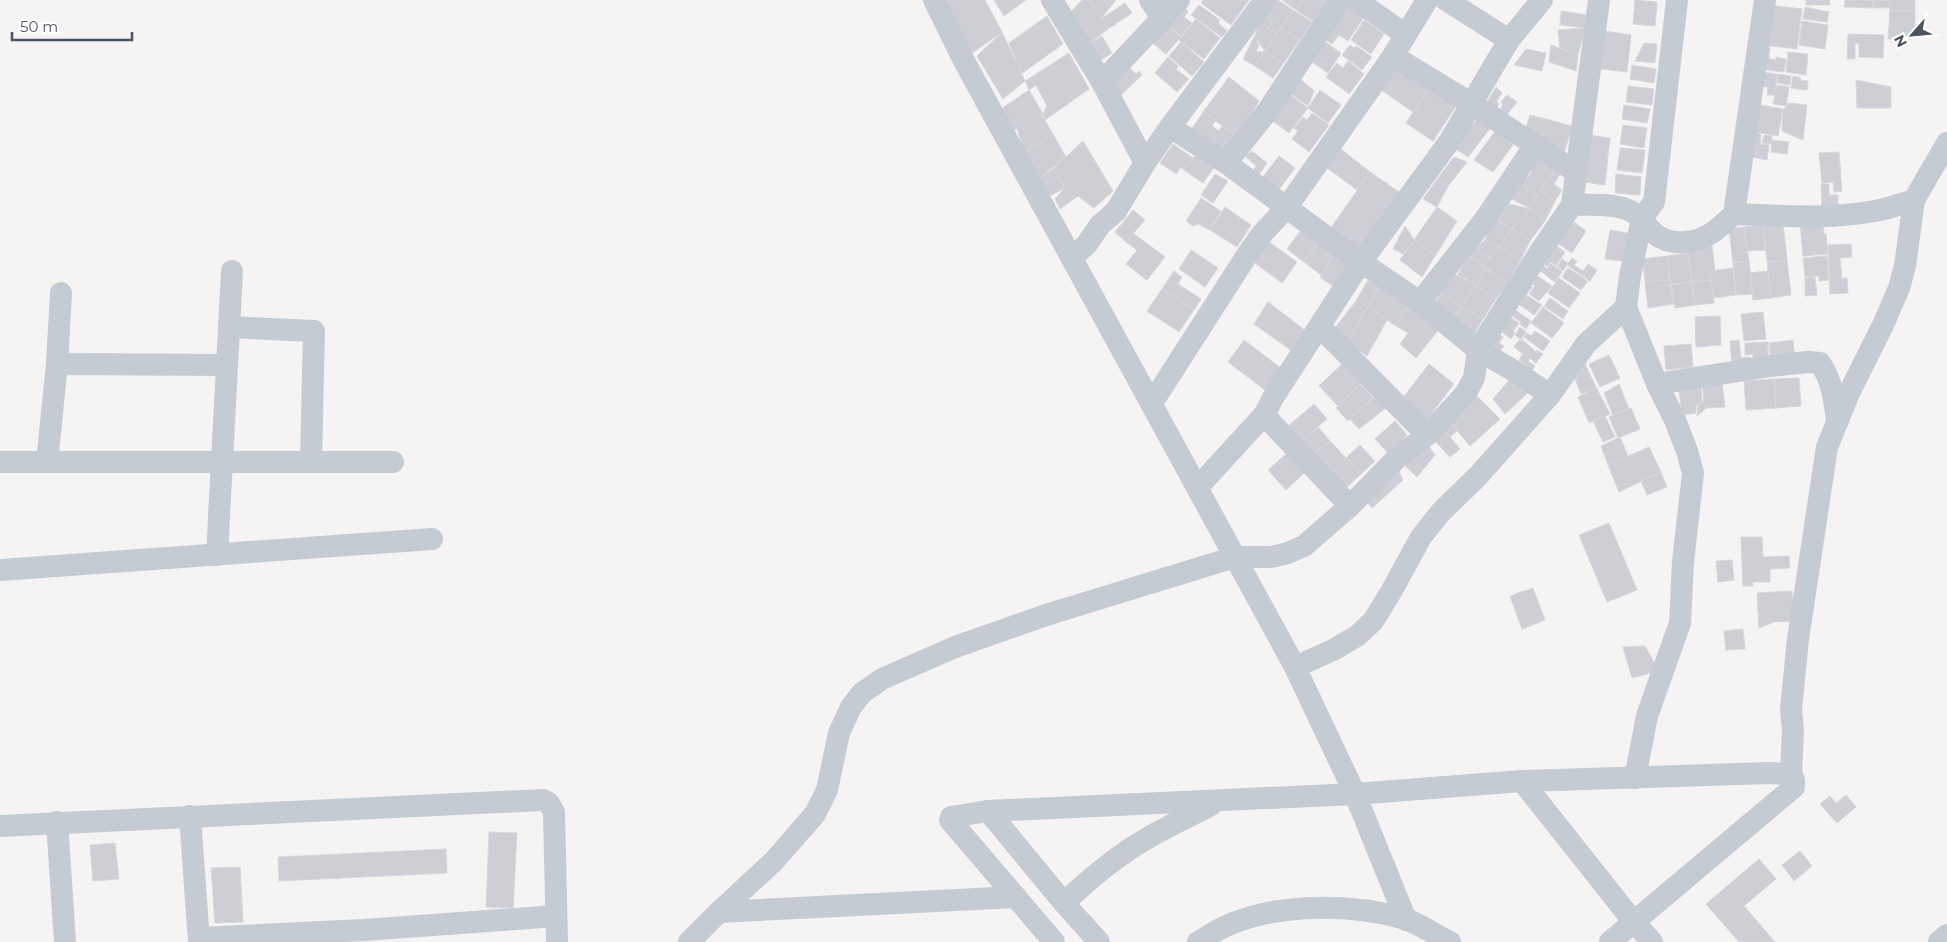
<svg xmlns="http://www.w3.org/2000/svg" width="1947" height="942" viewBox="0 0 1947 942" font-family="Montserrat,sans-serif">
<rect width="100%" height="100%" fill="#f5f3f3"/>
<g fill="#cdcfd4" stroke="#d7d8dd">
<polygon points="944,0 985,0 1002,32 965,58"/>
<polygon points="994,0 1026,0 1004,16"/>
<polygon points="1082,0 1089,0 1108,29 1089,44 1069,14"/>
<polygon points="1089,0 1116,0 1101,19"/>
<polygon points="1203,0 1249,0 1231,25 1201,3"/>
<polygon points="1273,0 1278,0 1293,10 1277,34 1268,29 1273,22 1263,15"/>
<polygon points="1282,0 1302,0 1296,10"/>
<polygon points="1302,0 1327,0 1313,21 1296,10"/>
<polygon points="1635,0 1657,2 1655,26 1633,24"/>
<rect x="1806" y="0" width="24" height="5"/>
<polygon points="1845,0 1873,0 1872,8 1844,7"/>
<polygon points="1873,0 1890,0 1891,8 1872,8"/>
<rect x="1890" y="0" width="25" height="11"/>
<polygon points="1343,2 1364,17 1348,41 1339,35 1332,44 1320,36"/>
<polygon points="1125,3 1132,13 1108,29 1101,19"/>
<polygon points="1179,4 1188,11 1184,17 1192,23 1181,36 1164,22"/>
<polygon points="1199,5 1220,20 1218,23 1227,31 1222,37 1191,15"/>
<polygon points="1767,5 1802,9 1797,49 1762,45"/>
<polygon points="1805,7 1829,12 1827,22 1803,19"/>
<polygon points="1293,10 1312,22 1300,40 1281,28"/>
<polygon points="1561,11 1587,15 1585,28 1560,25"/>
<polygon points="1890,11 1915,11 1915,32 1911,33 1911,39 1888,39"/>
<polygon points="1263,15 1273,22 1268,29 1277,34 1265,51 1254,37"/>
<polygon points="1047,16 1063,44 1021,74 1009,43"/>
<polygon points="1196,19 1220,38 1204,59 1179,40"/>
<polygon points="1364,20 1384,34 1371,54 1351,40"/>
<polygon points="1802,21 1828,25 1825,49 1799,45"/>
<polygon points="1162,22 1181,37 1166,54 1148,39"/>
<polygon points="1281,28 1300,40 1283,64 1265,51"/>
<polygon points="1585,28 1578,55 1560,48 1558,30"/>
<polygon points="1604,31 1631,35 1627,72 1600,69"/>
<polygon points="1002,32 1025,81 1003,99 977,56"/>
<polygon points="1848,34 1884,35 1883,58 1859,57 1859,43 1855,43 1855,59 1847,59"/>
<polygon points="1102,36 1112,53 1099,61 1089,44"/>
<polygon points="1254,37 1259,45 1256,52 1265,51 1255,66 1243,59"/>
<polygon points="1320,38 1341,53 1328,73 1306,58"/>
<polygon points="1181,42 1204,62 1192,76 1169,56"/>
<polygon points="1644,43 1657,44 1655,63 1635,61"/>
<polygon points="1350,45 1354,48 1356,46 1372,57 1362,70 1342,55"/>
<polygon points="1551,45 1578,55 1576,71 1549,62"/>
<polygon points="1762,46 1770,47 1769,59 1776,60 1776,57 1786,59 1784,72 1759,69"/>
<polygon points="1526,49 1546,53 1542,71 1514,65"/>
<polygon points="1265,51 1283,64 1273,78 1255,66"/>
<polygon points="1788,52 1808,54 1806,75 1786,72"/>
<polygon points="1069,53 1089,89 1045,120 1043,114 1047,106 1036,85 1029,90 1025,81"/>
<polygon points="1168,57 1178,66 1176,69 1189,79 1177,92 1155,73"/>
<polygon points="1348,61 1364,74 1349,94 1326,77 1337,63 1343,68"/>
<polygon points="1390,61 1429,88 1413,112 1374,85"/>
<polygon points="1632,65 1656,69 1654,83 1630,79"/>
<polygon points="1129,67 1136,74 1139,71 1142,75 1121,95 1106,80"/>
<polygon points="1759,72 1777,74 1775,95 1767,95 1768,87 1758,86"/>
<polygon points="1778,74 1791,76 1790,85 1777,83"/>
<polygon points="1297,76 1314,91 1308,106 1287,91"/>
<polygon points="1793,76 1801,78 1800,80 1808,81 1807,90 1791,88"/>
<polygon points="1229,77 1259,101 1238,137 1203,112"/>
<polygon points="1856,80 1891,87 1891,108 1857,108"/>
<polygon points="1777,85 1789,87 1786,106 1773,104"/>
<polygon points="1628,86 1654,89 1652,105 1626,102"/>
<polygon points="1496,87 1502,93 1497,101 1499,104 1493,114 1484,107"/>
<polygon points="1429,88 1458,103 1433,141 1406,123"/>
<polygon points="1029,90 1043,114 1012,131 1001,109"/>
<polygon points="1320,90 1341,105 1328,123 1308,108"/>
<polygon points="1289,94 1308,108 1289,133 1270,119"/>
<polygon points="1507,95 1517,102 1502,121 1495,116 1503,105 1501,102"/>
<polygon points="1789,103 1807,105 1803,140 1782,131 1783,110"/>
<polygon points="1754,104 1783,109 1778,136 1750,131"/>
<polygon points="1624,105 1650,109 1647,123 1622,119"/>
<polygon points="1039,111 1053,134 1024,152 1017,128"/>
<polygon points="1203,112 1216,120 1212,126 1219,131 1222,126 1238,137 1227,154 1191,130"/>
<polygon points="1312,113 1329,125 1309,152 1292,139 1298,131 1294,128 1303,117 1307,120"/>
<polygon points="1530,115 1572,126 1564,154 1525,130"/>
<polygon points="1478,118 1491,127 1468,157 1452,146"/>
<polygon points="1623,125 1647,128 1644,148 1620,144"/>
<polygon points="1496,130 1513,145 1493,172 1474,160"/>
<polygon points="1751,132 1761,134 1760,144 1769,145 1767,160 1747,156"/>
<polygon points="1053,134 1066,157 1038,179 1024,152"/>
<polygon points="1589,135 1610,138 1605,185 1584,182"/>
<polygon points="1764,135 1772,136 1771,144 1762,143"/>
<polygon points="1772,140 1789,142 1787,154 1771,152"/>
<polygon points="1083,141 1113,191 1094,208 1078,196 1060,209 1055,199 1065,188 1053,169"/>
<polygon points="1173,144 1193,158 1184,170 1181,167 1176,174 1160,163"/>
<polygon points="1337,146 1370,172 1357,190 1323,165"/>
<polygon points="1620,148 1645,150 1642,173 1617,170"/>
<polygon points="1200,149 1218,162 1203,183 1184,170"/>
<polygon points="1252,151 1267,163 1258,176 1253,171 1256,166 1245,156"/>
<polygon points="1839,152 1842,191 1834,192 1833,182 1822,183 1819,153"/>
<polygon points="1279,156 1295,168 1277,192 1259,182"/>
<polygon points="1454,157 1467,162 1448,186 1437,179"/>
<polygon points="1534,157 1555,169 1538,197 1517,181 1522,174 1527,178 1532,172 1528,164"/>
<polygon points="1053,169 1065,188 1048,197 1038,179"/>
<polygon points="1555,169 1560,174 1554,184 1562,190 1555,201 1540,191"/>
<polygon points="1370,172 1399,192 1358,252 1328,232"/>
<polygon points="1215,174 1228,181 1213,203 1201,195"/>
<polygon points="1616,174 1641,177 1640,195 1615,193"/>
<polygon points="1437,179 1448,186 1437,207 1423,199"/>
<polygon points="1517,181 1538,197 1531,209 1508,197"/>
<polygon points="1821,184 1829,184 1829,195 1838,195 1838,207 1822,208"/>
<polygon points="1540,191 1555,201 1545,221 1531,209"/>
<polygon points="1201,198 1221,211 1210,230 1198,224 1193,226 1186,221"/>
<polygon points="1509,204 1531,209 1512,228 1498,221"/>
<polygon points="1225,207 1251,225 1237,247 1210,230"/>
<polygon points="1437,207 1457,221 1435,256 1414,240"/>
<polygon points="1531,209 1545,221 1530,241 1512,228"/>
<polygon points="1133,210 1145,220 1126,242 1115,232"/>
<polygon points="1567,217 1586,231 1572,253 1551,239"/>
<polygon points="1493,219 1512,228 1500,247 1485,240"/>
<polygon points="1823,221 1824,234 1826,234 1828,254 1803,256 1800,223"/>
<polygon points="1783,223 1787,260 1767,262 1763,225"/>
<polygon points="1763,225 1766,250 1747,251 1744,227"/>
<polygon points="1405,226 1414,240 1403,254 1393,249"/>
<polygon points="1744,227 1749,261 1733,263 1729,229"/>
<polygon points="1512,228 1530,241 1520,261 1500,247"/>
<polygon points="1301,230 1318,243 1304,262 1287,249"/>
<polygon points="1610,230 1633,234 1629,262 1605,259"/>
<polygon points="1133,233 1165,257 1147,280 1126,264 1137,250 1126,242"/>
<polygon points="1265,239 1297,262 1282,283 1251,260"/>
<polygon points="1414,240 1435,256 1422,277 1400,260"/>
<polygon points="1485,240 1500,247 1490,259 1485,253 1478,262 1468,254"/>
<polygon points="1551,242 1565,252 1556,266 1551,262 1548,267 1541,262"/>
<polygon points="1318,243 1334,255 1321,275 1304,262"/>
<polygon points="1851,244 1852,257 1840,258 1842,279 1847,278 1848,293 1830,294 1828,245"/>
<polygon points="1712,245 1715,271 1710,271 1711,280 1692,282 1688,253 1691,247"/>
<polygon points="1500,247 1520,261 1507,284 1478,262 1485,253 1490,259"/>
<polygon points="1191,250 1218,268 1205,287 1179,269"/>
<polygon points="1688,253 1692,282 1671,285 1667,256"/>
<polygon points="1468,254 1485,268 1477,285 1458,275"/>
<polygon points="1334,255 1353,268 1339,290 1320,277"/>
<polygon points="1667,256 1670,280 1645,282 1643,259"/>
<polygon points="1827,256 1829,280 1819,281 1819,276 1805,277 1803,258"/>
<polygon points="1572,258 1577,261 1574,265 1583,271 1588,264 1597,270 1590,281 1567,265"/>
<polygon points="1562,259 1568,263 1563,271 1557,267"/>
<polygon points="1787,260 1791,295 1771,298 1767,262"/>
<polygon points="1749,261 1753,294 1736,295 1733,263"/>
<polygon points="1539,263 1548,269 1551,264 1562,272 1555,282 1535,267"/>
<polygon points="1485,268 1507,284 1495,300 1477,285"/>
<polygon points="1568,268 1588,281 1581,290 1562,277"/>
<polygon points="1733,268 1736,295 1713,298 1710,271"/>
<polygon points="1174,271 1182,277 1178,284 1201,299 1194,310 1162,289"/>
<polygon points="1768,271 1771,298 1753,300 1750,273"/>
<polygon points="1449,272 1477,285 1461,307 1441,293"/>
<polygon points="1532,272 1552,286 1539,301 1529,294 1535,286 1527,280"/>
<polygon points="1815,277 1817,295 1805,296 1805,278"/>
<polygon points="1559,278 1580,293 1569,308 1548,293"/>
<polygon points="1368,280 1379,286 1368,307 1356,301"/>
<polygon points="1670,280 1674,304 1648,308 1645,282"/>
<polygon points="1711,280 1714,303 1695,305 1692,282"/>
<polygon points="1527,282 1532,287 1526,295 1542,305 1534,315 1513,300"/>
<polygon points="1692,282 1695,305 1675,308 1671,285"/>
<polygon points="1477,285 1495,300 1483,319 1461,307"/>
<polygon points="1379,286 1408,305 1396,326 1368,307"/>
<polygon points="1162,289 1194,310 1179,332 1147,311"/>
<polygon points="1441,293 1461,307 1452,320 1433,307"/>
<polygon points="1550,298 1568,311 1563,319 1544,306"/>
<polygon points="1356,301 1368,307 1347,342 1334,329"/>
<polygon points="1268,302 1306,331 1292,351 1254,324"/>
<polygon points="1408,305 1440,328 1416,358 1400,344 1408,333 1396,326"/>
<polygon points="1510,306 1531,321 1526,329 1520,324 1521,322 1506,312"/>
<polygon points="1368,307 1387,320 1367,356 1347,342"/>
<polygon points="1461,307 1483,319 1474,334 1452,320"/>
<polygon points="1543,307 1564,323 1552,338 1531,323"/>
<polygon points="1763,312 1766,339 1744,341 1741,314"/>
<polygon points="1507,315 1519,323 1513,332 1515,333 1511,339 1498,329"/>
<polygon points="1720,316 1721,345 1696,347 1695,317"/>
<polygon points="1520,327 1526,332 1521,340 1515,335"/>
<polygon points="1535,331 1550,341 1543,351 1524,337 1527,333 1531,336"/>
<polygon points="1496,332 1503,337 1499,343 1504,346 1500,351 1489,343"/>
<polygon points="1522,339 1536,352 1537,350 1543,354 1536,363 1530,358 1528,361 1535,366 1530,373 1525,364 1519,360 1523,354 1514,347 1519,340 1521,341"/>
<polygon points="1244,340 1281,368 1265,390 1228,362"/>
<polygon points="1739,340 1741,358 1750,357 1751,365 1732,367 1730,341"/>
<polygon points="1793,340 1795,362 1771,364 1769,343"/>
<polygon points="1768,342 1768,363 1753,364 1753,354 1745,355 1745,343"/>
<polygon points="1691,344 1693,367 1666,370 1664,346"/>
<polygon points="1609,355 1620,378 1600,387 1589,364"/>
<polygon points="1343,363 1361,383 1338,406 1319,386"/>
<polygon points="1429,364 1454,384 1424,423 1402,399"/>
<polygon points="1585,364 1596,387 1581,394 1575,379"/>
<polygon points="1515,373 1530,391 1505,414 1493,399"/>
<polygon points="1799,378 1801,406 1776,408 1774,379"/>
<polygon points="1774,379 1776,408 1746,410 1744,381"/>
<polygon points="1722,382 1725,407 1706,408 1697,416 1698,405 1704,400 1702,384"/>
<polygon points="1678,383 1701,386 1702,401 1696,406 1696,413 1682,415"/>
<polygon points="1360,384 1373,397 1348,421 1336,408"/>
<polygon points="1619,384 1629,409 1613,415 1604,393"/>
<polygon points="1596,387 1610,414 1589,423 1578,397"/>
<polygon points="1476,395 1500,419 1470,446 1451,423"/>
<polygon points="1375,396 1386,408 1359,429 1350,419"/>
<polygon points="1314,404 1327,419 1300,442 1287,427"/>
<polygon points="1631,408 1640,429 1618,438 1609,417"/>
<polygon points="1605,416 1615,437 1603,442 1593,421"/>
<polygon points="1395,421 1407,435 1388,453 1375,439"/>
<polygon points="1451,423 1457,431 1450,437 1460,449 1450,457 1433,439"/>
<polygon points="1318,427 1330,441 1312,456 1300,442"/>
<polygon points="1618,438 1621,439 1628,457 1608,465 1601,446"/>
<polygon points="1330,441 1346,458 1328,474 1312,456"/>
<polygon points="1360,445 1375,461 1361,474 1346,458"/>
<polygon points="1428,445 1435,455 1417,477 1400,461"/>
<polygon points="1649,447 1661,472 1619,492 1608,465"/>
<polygon points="1287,453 1305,472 1286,490 1268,470"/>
<polygon points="1346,458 1361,474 1343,491 1328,474"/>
<polygon points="1398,469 1403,480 1372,508 1366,501"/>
<polygon points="1661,472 1667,487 1647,495 1641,481"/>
<polygon points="1609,523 1637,590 1607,602 1579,535"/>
<polygon points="1741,537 1762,537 1763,557 1789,556 1790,568 1770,569 1770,582 1753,582 1753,586 1743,586"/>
<polygon points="1732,560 1734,580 1718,582 1716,561"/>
<polygon points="1533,588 1545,620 1522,629 1510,596"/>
<polygon points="1792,591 1793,621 1774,622 1759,628 1757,593"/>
<polygon points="1743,629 1745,649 1726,650 1724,631"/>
<polygon points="1645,646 1659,671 1632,678 1623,647"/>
<polygon points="1846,795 1856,807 1837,823 1820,804 1830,796 1836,803"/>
<polygon points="489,832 517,833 513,908 486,907"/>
<polygon points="115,843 119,879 93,881 90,845"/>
<polygon points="446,849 447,873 279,881 278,857"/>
<polygon points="1800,851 1812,866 1794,881 1782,865"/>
<polygon points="1759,859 1776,879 1744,906 1775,942 1739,942 1706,904"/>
<polygon points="240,867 243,922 215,923 211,868"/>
</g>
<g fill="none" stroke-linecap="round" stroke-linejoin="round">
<g stroke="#c5cbd2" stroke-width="22">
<polyline points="934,0 963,59 1295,667 1355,794 1406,920"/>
<polyline points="1052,0 1102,82 1145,163"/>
<polyline points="1150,0 1163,19"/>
<polyline points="1356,0 1406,35"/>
<polyline points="1446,0 1509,40"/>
<polyline points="1393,56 1472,104 1576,172"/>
<polyline points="1102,82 1179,0"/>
<polyline points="1170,127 1226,163 1361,262 1420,302 1478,350 1516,372 1550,395 1478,476 1441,512 1421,537 1391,592 1373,621 1357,636 1333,650 1295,667"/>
<polyline points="1226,163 1267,112 1340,0"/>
<path d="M1572 205C1588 205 1610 203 1626 209 1643 215 1643 224 1655 234 1670 246 1694 244 1710 234 1719 229 1726 221 1734 214L1765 0"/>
<path d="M1734 214C1783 216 1832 220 1880 210 1891 208 1903 203 1914 200L1947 143"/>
<polyline points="1072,258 1087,244 1100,225 1116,211 1145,163 1170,127 1265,0"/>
<polyline points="1420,302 1486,218 1535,145"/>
<polyline points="229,327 314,331 311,462"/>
<polyline points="1320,327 1427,435"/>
<polyline points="57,364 227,365"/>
<path d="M1657 384 1770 366 1808 362 1820 363C1832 380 1834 399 1837 419"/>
<polyline points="1550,395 1586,344 1626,307"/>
<polyline points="1152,403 1247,255 1262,234 1287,207 1393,56 1427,0"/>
<polyline points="1264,415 1350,506"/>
<polyline points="0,462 393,462"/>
<polyline points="47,462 57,364 61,293"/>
<polyline points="1198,487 1264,415 1274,396 1361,262 1449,142 1509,40 1542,0"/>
<polyline points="217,555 232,271"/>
<polyline points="0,570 432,539"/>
<polyline points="1635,778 1647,716 1680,623 1683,562 1693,473 1687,451 1675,420 1657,384 1626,307 1630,276 1642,218 1654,202 1677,0"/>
<polyline points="1522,781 1633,921 1652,942"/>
<polyline points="988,811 1064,903 1099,942"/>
<polyline points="190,816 199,942"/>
<polyline points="57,822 65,942"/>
<polyline points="0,826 543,800 549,803 554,812 557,942"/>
<path d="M1064 903C1082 886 1100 870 1120 856 1148 835 1181 821 1211 805"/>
<polyline points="719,912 1016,897"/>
<polyline points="199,938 364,930 556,916"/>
<polyline points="689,942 719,912 774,861 815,814 827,790 839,733 851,707 862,693 882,679 955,647 1046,615 1235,557 1271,557 1288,553 1304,546 1350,506 1398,457 1427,435 1456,404 1466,393 1474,378 1478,350 1541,250 1572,205 1599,0"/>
<polyline points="1054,942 950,820 951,817 988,811 1355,794 1522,781 1769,773 1791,774"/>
<path d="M1198 942C1207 937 1215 931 1224 927 1275 903 1352 903 1405 919 1420 924 1435 935 1450 942"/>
<polyline points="1610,942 1794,787 1794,780 1791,774 1793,730 1791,709 1798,639 1827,447 1849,393 1883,325 1899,288 1905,266 1914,200"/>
<polyline points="1939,942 1947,935"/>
</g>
</g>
<g transform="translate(1912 35) rotate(243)" stroke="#ffffff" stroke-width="4" paint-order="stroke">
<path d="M0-4L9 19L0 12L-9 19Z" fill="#4c535f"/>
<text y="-8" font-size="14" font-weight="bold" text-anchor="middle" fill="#4c535f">N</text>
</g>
<path d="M12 32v8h120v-8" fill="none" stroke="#4c535f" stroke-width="2.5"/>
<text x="20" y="32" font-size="15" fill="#4c535f" stroke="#ffffff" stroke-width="4" paint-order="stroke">50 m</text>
</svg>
